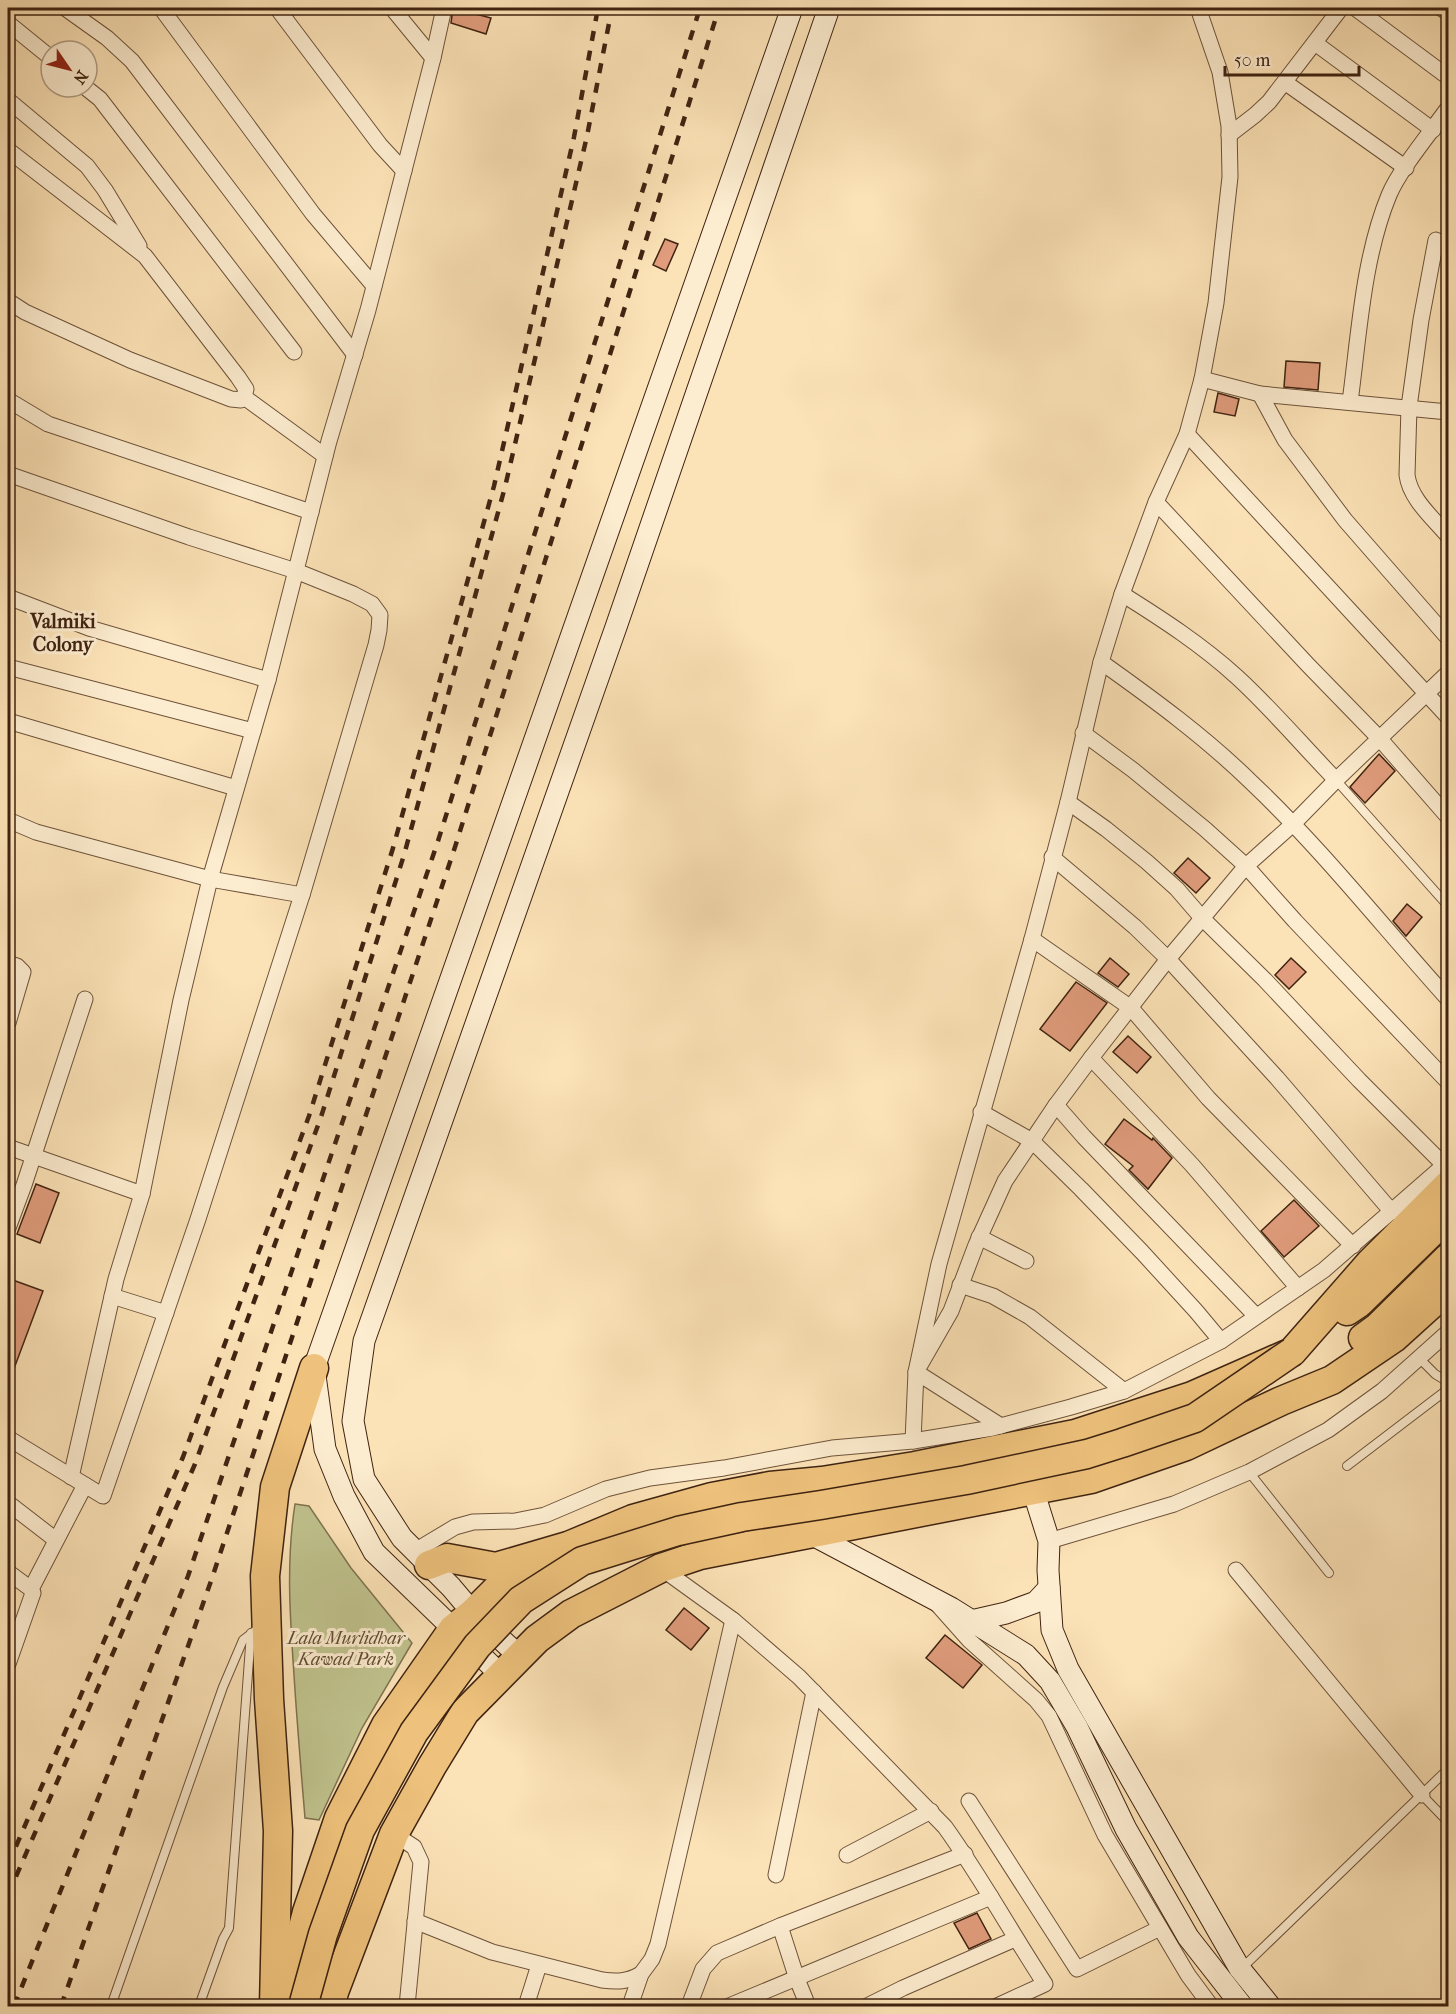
<svg xmlns="http://www.w3.org/2000/svg" width="1456" height="2014" viewBox="0 0 1456 2014" font-family="'IM FELL French Canon',serif">
<rect width="100%" height="100%" fill="#fce3b7"/>
<filter id="stains"><feTurbulence type="fractalNoise" baseFrequency=".00333" numOctaves="4"/><feColorMatrix values="0 0 0 0 .2 0 0 0 0 .09 0 0 0 0 .02 0 0 0 .5 -.17"/></filter>
<radialGradient id="worn" r=".72"><stop offset=".6" stop-color="#630" stop-opacity="0"/><stop offset="1" stop-color="#630" stop-opacity=".3"/></radialGradient>
<path fill="#c0c38e" stroke="#807350" stroke-width="1.5" d="M295 1504 309 1506 351 1568 412 1643 362 1728 319 1820 305 1818C301 1770 297 1723 294 1675 290 1617 286 1562 295 1504Z"/>
<g fill="#e09c7c" stroke="#3f2311" stroke-width="1.5">
<polygon points="453,8 491,18 486,34 451,23"/>
<polygon points="665,239 678,244 666,271 653,265"/>
<polygon points="1286,361 1320,363 1318,390 1284,387"/>
<polygon points="1218,393 1239,399 1235,416 1214,412"/>
<polygon points="1379,754 1395,771 1365,803 1350,787"/>
<polygon points="1188,858 1210,878 1196,893 1174,873"/>
<polygon points="1407,904 1422,917 1406,936 1393,921"/>
<polygon points="1110,958 1129,974 1118,987 1098,973"/>
<polygon points="1291,958 1306,972 1289,989 1275,975"/>
<polygon points="1076,982 1107,1003 1070,1051 1040,1029"/>
<polygon points="1128,1036 1151,1057 1137,1073 1113,1052"/>
<polygon points="1124,1119 1152,1140 1153,1138 1172,1158 1148,1189 1129,1170 1133,1166 1105,1144"/>
<polygon points="36,1184 59,1193 40,1243 17,1234"/>
<polygon points="1294,1200 1319,1226 1284,1257 1261,1231"/>
<polygon points="10,1279 43,1291 9,1382 8,1382 8,1287"/>
<polygon points="684,1608 709,1628 691,1650 666,1630"/>
<polygon points="945,1635 982,1665 963,1688 926,1658"/>
<polygon points="977,1913 991,1939 969,1949 954,1923"/>
</g>
<g fill="none" stroke-linecap="round" stroke-linejoin="round">
<g stroke="#6e533a" stroke-width="10">
<g id="lane">
<polyline points="1336,780 1448,906"/>
<polyline points="1420,1359 1435,1374 1448,1382"/>
<polyline points="1347,1466 1448,1389"/>
<polyline points="1249,1472 1329,1573"/>
<polyline points="1422,1795 1448,1822"/>
<polyline points="1242,1968 1448,1769"/>
<polyline points="111,2006 223,1687 243,1640 260,1627"/>
<polyline points="199,2006 223,1939 229,1928 251,1633"/>
</g>
</g>
<g stroke="#6e533a" stroke-width="17">
<g id="street">
<polyline points="65,8 107,38 132,61 355,355"/>
<polyline points="161,8 313,214 374,286"/>
<polyline points="277,8 380,145 404,171"/>
<polyline points="392,8 433,58"/>
<polyline points="1355,8 1448,77"/>
<polyline points="1441,8 1448,13"/>
<polyline points="8,23 51,58"/>
<polyline points="1315,43 1433,130"/>
<polyline points="1286,83 1406,168"/>
<polyline points="85,87 100,99 294,352"/>
<polyline points="8,100 87,166 105,190 139,246"/>
<polyline points="1229,135 1255,115 1269,102 1341,8"/>
<polyline points="8,150 145,256 238,377 246,389 244,397"/>
<path d="M1436 240 1421 320 1409 407 1407 475C1410 499 1433 518 1448 536"/>
<polyline points="8,301 25,312 130,360 231,399 241,400 244,397"/>
<polyline points="1202,379 1260,394 1448,412"/>
<polyline points="1260,394 1285,440 1345,520 1448,638"/>
<polyline points="244,397 325,456"/>
<polyline points="8,400 48,424 311,512"/>
<path d="M1350 402C1359 335 1363 258 1389 195 1400 169 1431 132 1448 108"/>
<polyline points="1187,434 1448,717"/>
<polyline points="8,474 189,537 296,571 353,594 372,604 380,615 379,630 376,645 302,895 198,1219 103,1496 8,1438"/>
<polyline points="1156,502 1308,665 1380,739 1448,817"/>
<path d="M1122 594C1162 619 1202 645 1237 677 1272 709 1303 746 1336 780"/>
<polyline points="8,597 89,628 268,680"/>
<path d="M1101 662C1153 699 1205 737 1251 782 1322 849 1383 927 1448 999"/>
<polyline points="8,667 253,731"/>
<polyline points="8,721 236,788"/>
<polyline points="1083,733 1133,770 1205,829 1246,866 1295,921 1448,1082"/>
<polyline points="1068,802 1106,829 1147,862 1177,889 1202,918 1265,980 1359,1080 1445,1166"/>
<polyline points="8,820 36,832 210,879 302,895"/>
<polyline points="1052,857 1135,927 1168,959 1277,1078 1392,1212"/>
<polyline points="1032,939 1131,1008 1208,1098 1353,1246"/>
<polyline points="8,963 17,966 23,972 8,1023"/>
<polyline points="1091,1058 1192,1165 1298,1288"/>
<polyline points="1056,1105 1084,1137 1256,1316"/>
<polyline points="981,1112 1032,1141 1081,1189 1142,1252 1196,1311 1221,1341"/>
<polyline points="8,1147 142,1194"/>
<polyline points="8,1228 24,1185 85,999"/>
<polyline points="979,1237 1026,1261"/>
<polyline points="960,1285 993,1296 1030,1317 1124,1391"/>
<polyline points="112,1296 166,1313"/>
<polyline points="1001,1426 916,1372 951,1311 976,1245 1005,1181 1056,1105 1091,1058 1168,959 1246,866 1293,824 1336,780 1448,673"/>
<polyline points="913,1441 916,1372 939,1264 1032,939 1068,802 1101,662 1122,594 1156,502 1187,434 1202,379 1216,303 1230,177 1229,126 1220,72 1198,8"/>
<polyline points="71,1477 116,1279 142,1194 181,1000 210,879 268,680 329,441 368,310 433,58 444,8"/>
<polyline points="8,1503 56,1540"/>
<polyline points="1049,1541 1174,1504 1249,1472 1328,1430 1382,1391 1448,1332"/>
<polyline points="415,1551 455,1527 473,1522 515,1521 545,1515 606,1489 650,1478 724,1468 832,1448 913,1441 993,1428 1071,1407 1124,1391 1221,1341 1324,1270 1448,1162"/>
<path d="M661 1568 733 1620 799 1677 945 1827C981 1877 1011 1932 1045 1984L997 2006"/>
<polyline points="1236,1570 1422,1795"/>
<polyline points="8,1572 31,1589 33,1593 8,1664"/>
<polyline points="31,1589 85,1485"/>
<polyline points="938,1605 970,1641 1036,1700 1049,1716 1105,1835 1188,1975 1211,2006"/>
<polyline points="969,1801 1077,1969 1160,1928"/>
<polyline points="394,1834 414,1847 421,1862 407,2006"/>
<polyline points="847,1855 931,1811"/>
<polyline points="776,1875 814,1692"/>
<path d="M415 1921 492 1952 602 1980C617 1982 627 1982 641 1974"/>
<polyline points="780,1926 797,1979 808,2006"/>
<polyline points="526,2006 539,1965"/>
<polyline points="630,2006 641,1974 652,1959 658,1944 733,1620"/>
<polyline points="689,2006 703,1969 717,1953 780,1926 965,1854"/>
<polyline points="729,2006 991,1897"/>
<polyline points="867,2006 903,1988 1015,1939"/>
</g>
</g>
<g stroke="#3f2311" stroke-width="23">
<g id="secondary">
<polyline points="1033,1490 1049,1541 1048,1570 1052,1630 1068,1669 1240,1969 1270,2006"/>
<polyline points="811,1534 951,1608 1026,1655 1050,1681 1077,1727 1126,1829 1188,1937 1242,2006"/>
<polyline points="971,1621 1006,1613 1036,1602 1049,1588"/>
<polyline points="520,1657 473,1613 451,1587 402,1538 364,1479 353,1421 364,1341 616,627 829,8"/>
<polyline points="502,1676 374,1552 344,1496 325,1449 314,1368 792,8"/>
</g>
</g>
<g stroke="#3f2311" stroke-width="31">
<g id="highway">
<polyline points="1347,1311 1359,1303 1448,1216"/>
<polyline points="1363,1338 1378,1327 1448,1258"/>
<polyline points="429,1565 447,1558 496,1567 568,1546 633,1519 712,1497 770,1486 822,1481 915,1466 1075,1434 1192,1396 1292,1352 1370,1263 1448,1185"/>
<polyline points="286,1993 307,1912 339,1818 386,1725 453,1629 473,1613 496,1590 535,1566"/>
<polyline points="274,2006 278,1831 269,1699 265,1576 275,1487 314,1368"/>
<polyline points="331,2006 334,1992 394,1834 432,1766 465,1712 537,1639 571,1614 661,1568 700,1555 1091,1479 1186,1446 1281,1401 1332,1380 1394,1338 1448,1289"/>
</g>
</g>
<use href="#lane" stroke="#fdedd0" stroke-width="8"/>
<use href="#street" stroke="#fdedd0" stroke-width="15"/>
<use href="#secondary" stroke="#fdedd0" stroke-width="21"/>
<use href="#highway" stroke="#eec27c" stroke-width="28"/>
<g stroke="#3f2311" stroke-width="4.5" stroke-dasharray="10 10" stroke-linecap="butt">
<polyline points="8,1865 183,1457 309,1116 393,848 494,486 574,137 598,8"/>
<polyline points="8,1895 195,1464 321,1117 404,855 505,487 587,136 612,8"/>
<polyline points="14,2006 188,1576 438,841 700,8"/>
<polyline points="61,2006 211,1581 455,847 719,8"/>
</g>
<g stroke="#3f2311" stroke-width="31" stroke-linecap="butt">
<polyline id="highway-bridge" points="303,2006 323,1934 360,1830 414,1732 477,1646 521,1600 582,1561 678,1531 742,1517 821,1505 966,1480 1087,1454 1122,1443 1195,1418 1292,1352"/>
</g>
<use href="#highway-bridge" stroke="#eec27c" stroke-width="28"/>
</g>
<g text-anchor="middle" dominant-baseline="central" stroke-width="6" stroke-linejoin="round" paint-order="stroke">
<g font-size="18" font-style="italic" fill="#5f4b30" stroke="#fdedd0">
<text x="346" y="1638">Lala Murlidhar<tspan x="346" dy="21">Kawad Park</tspan></text>
</g>
<g font-size="20" font-weight="bold" fill="#3f2311" stroke="#fdedd0">
<text x="63" y="621">Valmiki<tspan x="63" dy="23">Colony</tspan></text>
</g>
</g>
<rect width="1456" height="2014" fill="none" stroke="#fce3b7" stroke-width="30"/>
<rect x="9" y="9" width="1438" height="1996" fill="none" stroke="#3f2311" stroke-width="3"/>
<rect x="15" y="15" width="1426" height="1984" fill="none" stroke="#3f2311" stroke-width="1.5"/>
<g transform="translate(69 69) rotate(125)"><circle r="28" fill="#fdedd0" stroke="#b19c84" stroke-width="1.5"/>
<path d="M0-4.5L10 22L0 15L-10 22Z" fill="#8f2418"/>
<text y="-9" font-size="16" font-weight="bold" text-anchor="middle" fill="#3f2311">N</text>
</g>
<path d="M1225 66v9h134v-9" fill="none" stroke="#3f2311" stroke-width="3"/>
<text x="1234" y="66" font-size="18" fill="#3f2311" stroke="#fdedd0" stroke-width="4.5" paint-order="stroke">50 m</text>
<rect width="100%" height="100%" filter="url(#stains)"/>
<rect width="100%" height="100%" fill="url(#worn)"/>
</svg>
